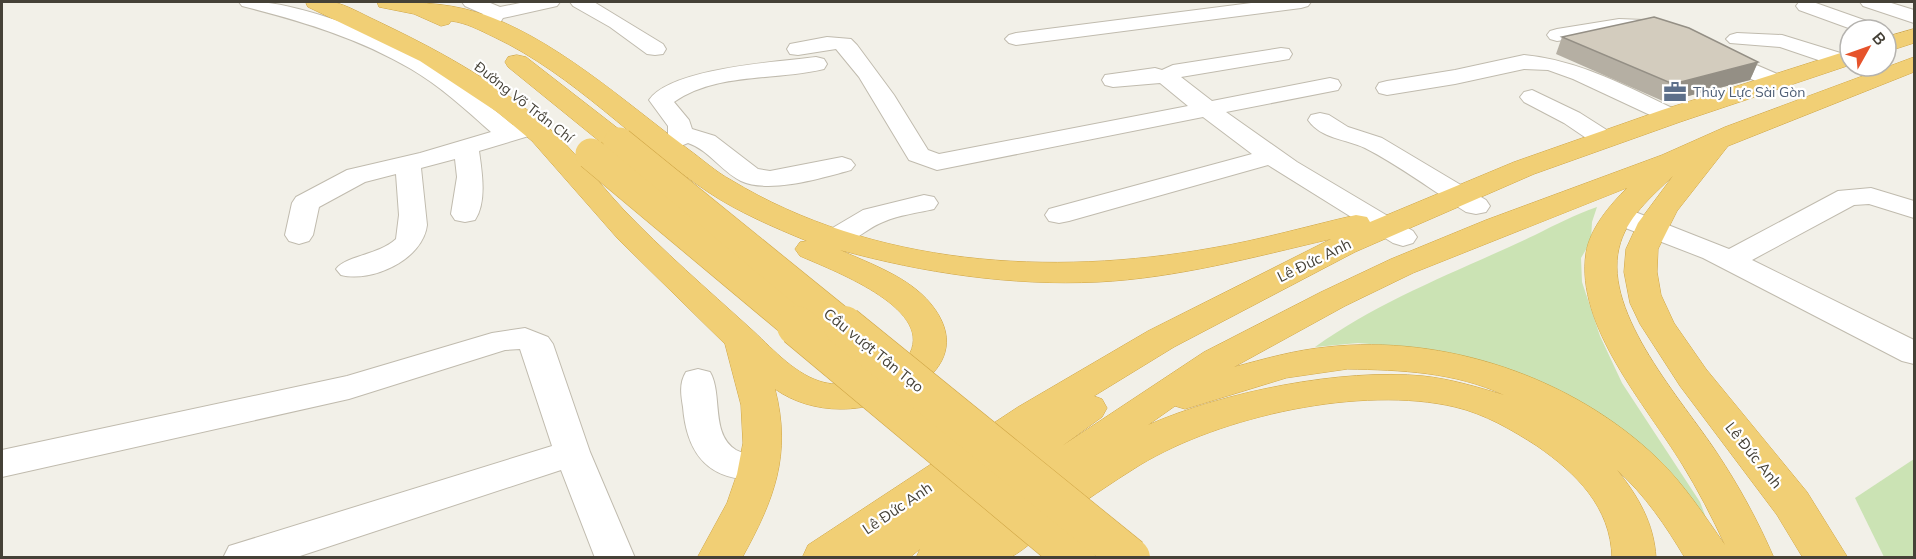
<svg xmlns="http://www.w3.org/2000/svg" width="1916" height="559" viewBox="0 0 1916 559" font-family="Mulish,sans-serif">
<rect width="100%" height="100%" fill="#f2f0e8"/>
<g fill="#cbe3b4">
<path d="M1597 207 1592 222 1591 241 1581 258 1582 282 1600 336 1622 383 1700 502 1721 557 1600 419 1404 347 1358 343 1315 347C1382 299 1461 270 1535 235 1557 224 1574 215 1597 207Z"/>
<polygon points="1914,459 1914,557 1884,557 1855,498"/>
</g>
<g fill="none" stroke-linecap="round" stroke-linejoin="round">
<g stroke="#c0bbae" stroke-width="2">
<g id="minor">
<path d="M239 2C267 0 293 7 320 15 401 40 448 72 513 125L533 120 542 122 545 127 542 132 479 151C482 172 487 202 475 220L465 222 455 220 451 214 457 177 455 159 421 168 427 225C423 260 371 283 341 275L336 269C345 256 379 255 396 239L399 215 396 174 365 182 319 207 313 235 309 241 299 244 289 241 285 235 292 203 296 197 347 170 420 153 491 132C465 109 440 86 411 69 358 38 301 21 242 6Z"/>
<polygon points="462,2 488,2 500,7 525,2 560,2 557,6 503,18 496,29 489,31 482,29 479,25 483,14 465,6"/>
<polygon points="570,2 594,2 663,44 666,49 663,54 655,55 647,54 610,27 573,6"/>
<polygon points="1259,2 1311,2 1308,6 1301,8 1016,45 1009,43 1005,39 1009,35 1016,33"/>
<polygon points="1799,2 1813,2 1881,26 1884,30 1854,30 1799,10 1796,6"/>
<polygon points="1860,2 1888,2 1914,10 1914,23 1863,6"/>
<polygon points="1619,19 1644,20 1664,24 1667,28 1664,32 1657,34 1619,32 1557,41 1550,39 1547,35 1550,31 1557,29"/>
<polygon points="1737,33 1782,35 1847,55 1850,60 1847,65 1839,67 1780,47 1730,43 1726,39 1730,35"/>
<polygon points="827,37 851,39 857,45 894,95 928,150 939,154 1188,106 1160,83 1113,87 1105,85 1102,80 1105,75 1155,68 1162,70 1173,65 1281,48 1289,49 1292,54 1289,59 1181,77 1212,101 1330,78 1338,80 1341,85 1338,90 1226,112 1297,162 1413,231 1417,237 1413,243 1403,246 1393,243 1268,165 1069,221 1059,223 1049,221 1045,215 1049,209 1252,154 1203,117 937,170 909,160 859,77 836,49 798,55 790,54 787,49 790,44"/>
<polygon points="1717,48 1782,76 1785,81 1782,86 1774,88 1766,86 1709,59 1706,54 1709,49"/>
<path d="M1524 55C1580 60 1629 88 1679 111L1683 116 1679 121 1671 123 1663 121 1573 79 1548 70 1524 69 1455 84 1387 95 1379 93 1376 88 1379 83 1387 81 1455 70Z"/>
<path d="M816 57 824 59 827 64 824 69C775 81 717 72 674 102L689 120 692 129 715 136 758 169 770 171 842 157 851 160 855 165 851 170C822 178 769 194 741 181 721 171 709 150 688 143L666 152 657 150 654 145 657 140 668 134V126L649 100C671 68 778 62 816 57Z"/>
<polygon points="1532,90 1580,113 1613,134 1616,139 1613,144 1604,146 1595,144 1564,123 1524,102 1520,97 1524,92"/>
<path d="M1320 113 1329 115 1348 127 1382 138 1486 200 1490 206 1486 212 1476 214 1466 212C1435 192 1397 164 1365 148 1346 139 1321 139 1308 120L1311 115Z"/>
<polygon points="1871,188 1914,201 1914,218 1869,204 1854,205 1752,260 1914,340 1914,364 1902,361 1703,258 1610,222 1606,216 1610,210 1620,208 1630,210 1729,249 1838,191"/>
<path d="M924 195 934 197 938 203 934 209C917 213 899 215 883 222 862 230 848 251 824 245L820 239 824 233 863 210Z"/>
<polygon points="525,328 548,337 553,344 590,452 635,558 595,558 561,470 294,558 223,558 229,546 552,446 520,349 505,350 349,399 2,477 2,450 347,376 492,333"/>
<path d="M698 369 710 372C723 394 710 434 736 450 745 455 761 455 772 458L778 468 772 478C760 481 753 481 741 479 701 474 686 445 683 407 681 395 679 383 686 372Z"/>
</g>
</g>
<g stroke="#cfa545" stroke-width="1">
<g id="highway">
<path d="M306 2C314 2 325 0 333 2 347 5 362 14 375 20 434 48 492 79 542 122 573 148 596 180 623 209 663 251 707 289 750 328 770 346 792 372 819 381 840 388 866 383 885 372 893 367 905 361 910 353 933 307 829 269 800 256L795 249 800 242 807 241C773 227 738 212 708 192 635 143 574 75 494 37 479 30 467 23 451 21L449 24 441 26 414 14 379 7 377 2C409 2 444 2 476 12 551 35 626 103 688 149 702 159 716 172 731 180 873 266 1051 277 1212 248 1260 240 1308 226 1356 215L1367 217 1370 222 1514 162 1662 110 1850 50V65L1680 122 1534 174 1355 252 1174 347 1094 396 1102 399 1107 408 1102 417 1062 446 1204 352 1321 292 1391 259 1486 220 1662 155 1725 127 1914 57V72L1728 146 1677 211 1658 249 1657 272 1661 295 1674 323 1706 369 1807 492 1848 558H1803L1777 515 1680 386 1640 324 1630 303 1624 272 1626 249 1638 223 1673 176C1651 197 1626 218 1619 248 1603 314 1683 401 1717 453 1739 486 1758 521 1774 558H1685C1666 526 1645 495 1617 470 1638 496 1654 523 1656 558H1612C1611 507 1576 473 1537 446 1512 430 1485 414 1455 407 1362 385 1221 416 1140 465 1111 483 1082 503 1054 523 1041 534 1026 549 1011 557 1003 559 931 558 916 558L920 549 909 558H802L808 545 1018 407 1148 331 1331 239C1254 257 1177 278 1098 282 1011 286 924 273 840 250 871 264 909 277 931 304 982 367 895 410 840 409 817 409 793 402 775 389 792 455 774 500 742 558H697L727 503 737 474 743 443 741 405 725 344 618 239 532 141 497 112 420 61 308 7ZM1627 188C1610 205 1590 228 1586 253 1575 326 1646 405 1682 464 1698 490 1712 517 1725 545 1704 515 1684 484 1658 459 1573 377 1444 334 1327 347 1295 350 1264 359 1234 367L1345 306 1413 273ZM1348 369C1401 370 1455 372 1504 395 1477 387 1451 379 1423 376 1342 368 1223 392 1148 425L1175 406 1185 409 1286 378Z"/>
<polygon points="1914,29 1914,43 1886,52 1886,37"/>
<polygon points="517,55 526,57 629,137 633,143 629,149 619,151 609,149 508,67 505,62 508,57"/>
</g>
</g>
<use href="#minor" fill="#fff" fill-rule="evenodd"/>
<use href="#highway" fill="#f1cf75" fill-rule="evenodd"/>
<g stroke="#cfa545" stroke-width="32" stroke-linecap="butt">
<g id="highway-bridge-far1">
<polyline points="619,143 846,327"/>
<polyline points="591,154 798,327"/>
</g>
</g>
<g stroke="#cfa545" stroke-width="41" stroke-linecap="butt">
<g id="highway-bridge">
<polyline points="797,326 1075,558"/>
<polyline points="844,326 1130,558"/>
</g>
</g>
<use href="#highway-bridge-far1" stroke="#f1cf75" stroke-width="31"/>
<use href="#highway-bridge" stroke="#f1cf75" stroke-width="40"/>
</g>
<polygon fill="#b5afa3" points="1562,37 1758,62 1750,80 1665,102 1556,54"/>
<polygon fill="#948f85" points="1758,62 1750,80 1665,102 1673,84"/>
<polygon fill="#d3ccbe" stroke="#948f85" stroke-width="1.5" points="1654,17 1689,28 1758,62 1673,84 1562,37"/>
<defs>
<g id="office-bare" transform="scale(1.8)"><path d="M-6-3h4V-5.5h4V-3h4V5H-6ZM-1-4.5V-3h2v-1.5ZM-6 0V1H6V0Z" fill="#5c6f8a" stroke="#fff" stroke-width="2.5" paint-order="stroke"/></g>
</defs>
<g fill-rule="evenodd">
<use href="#office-bare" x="1675" y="92"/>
</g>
<g text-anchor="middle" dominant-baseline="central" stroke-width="4.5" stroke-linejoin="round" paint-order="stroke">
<g font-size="14" fill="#4e5e75" stroke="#fff" text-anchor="start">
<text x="1693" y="92">Thủy Lực Sài Gòn</text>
</g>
<g font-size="14" fill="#454137" stroke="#fff">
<text transform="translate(524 102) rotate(38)">Đường Võ Trần Chí</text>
</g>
<g font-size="15" fill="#454137" stroke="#fff">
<text transform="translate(1314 260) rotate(-26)">Lê Đức Anh</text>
<text transform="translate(874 350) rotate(39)">Cầu vượt Tân Tạo</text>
<text transform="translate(1754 455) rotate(51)">Lê Đức Anh</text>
<text transform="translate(897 508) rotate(-34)">Lê Đức Anh</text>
</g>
</g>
<rect width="1916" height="559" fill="none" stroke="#454137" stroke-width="6"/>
<g transform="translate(1868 48) rotate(50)"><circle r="28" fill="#ffffff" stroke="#b5b3af" stroke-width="1.5"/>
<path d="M0-4.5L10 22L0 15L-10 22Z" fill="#e6532b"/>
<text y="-9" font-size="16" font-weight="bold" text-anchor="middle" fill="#454137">B</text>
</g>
</svg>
